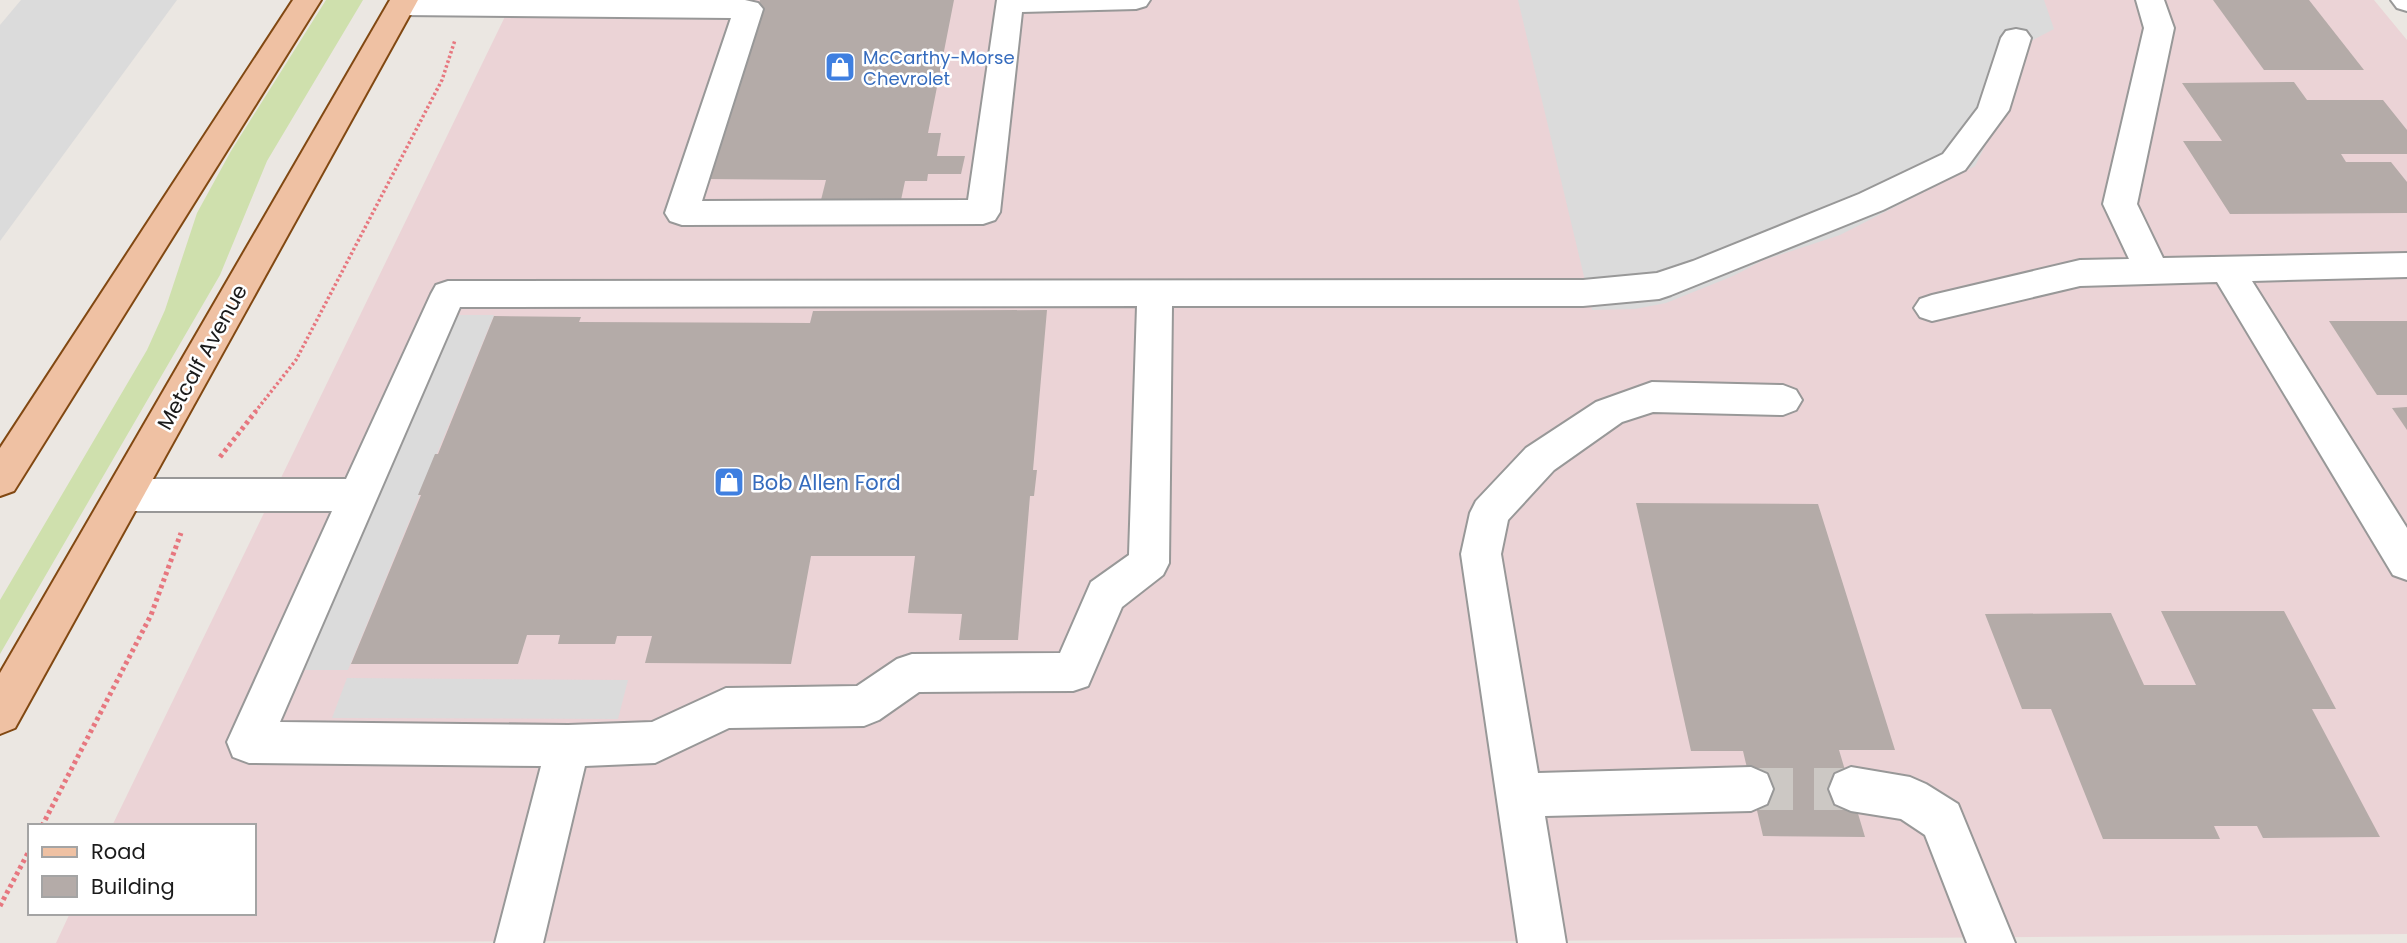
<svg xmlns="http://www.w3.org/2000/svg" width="2407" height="943" viewBox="0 0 2407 943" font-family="Poppins,sans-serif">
<rect width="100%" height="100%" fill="#ebe7e2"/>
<polygon fill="#ebd3d6" points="513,0 2374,0 2407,40 2407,934 1273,943 887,940 56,943 70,913 254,913 254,826 112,826"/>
<polygon fill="#cfe0ad" points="326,0 363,0 267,161 220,275 0,654 0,600 147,350 165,310 197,213 231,151"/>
<g fill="#dbdbdb">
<polygon points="21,0 177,0 0,241 0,25"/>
<polygon points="1518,0 2044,0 2054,29 2027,43 2019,78 1975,166 1840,235 1764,260 1733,276 1666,303 1635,309 1592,310"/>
<polygon points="457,315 494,315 348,670 301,670"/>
<polygon points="347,678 628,680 618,719 332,718"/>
</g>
<g fill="#b4aba8">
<polygon points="760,0 954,0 928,133 941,133 937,156 965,156 961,174 928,174 927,181 905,181 901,200 821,200 826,180 703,179"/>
<polygon points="2213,0 2309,0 2364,70 2264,70"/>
<polygon points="2294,82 2307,100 2383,100 2407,130 2407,154 2341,154 2346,162 2391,162 2407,182 2407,213 2230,214 2183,141 2222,141 2182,83"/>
<polygon points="1047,310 1033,470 1037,470 1034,496 1030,496 1018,640 959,640 962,614 908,613 915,556 811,556 791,664 645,663 652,636 617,636 615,644 558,644 560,635 527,635 518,664 351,664 421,495 418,495 435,454 438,454 494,316 581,317 579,322 810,323 813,311"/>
<polygon points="2329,321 2407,321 2407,395 2377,395"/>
<polygon points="2407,407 2407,430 2392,408"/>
<polygon points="1636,503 1818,504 1895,750 1839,750 1865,837 1763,836 1743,751 1691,751"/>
<polygon points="2161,611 2284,611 2336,709 2312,709 2380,837 2263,838 2257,826 2214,826 2220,839 2103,839 2051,709 2022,709 1985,614 2111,613 2144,685 2196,685"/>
</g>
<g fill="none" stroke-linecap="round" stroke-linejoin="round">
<polyline stroke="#ccc8c4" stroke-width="42" stroke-dasharray="42 21" stroke-linecap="butt" points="1751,789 1851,789"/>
<g stroke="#989898" stroke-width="4">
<g id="minor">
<polygon points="391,0 745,0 758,3 763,9 702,201 968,200 997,0 1150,0 1146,6 1136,9 1022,12 1000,212 995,220 983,224 682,225 670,221 665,213 731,18 401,15 391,12 387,6"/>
<polygon points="2136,0 2164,0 2174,28 2137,204 2163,258 2407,253 2407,277 2252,281 2407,528 2407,580 2393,575 2217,282 2080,286 1932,321 1920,317 1914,308 1920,299 1932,295 2080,260 2129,259 2103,204 2144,28"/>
<polygon points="2391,0 2407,0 2407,11 2397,8"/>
<path d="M2016 29 2026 31 2031 38 2009 110 1965 170 1883 210 1671 295 1659 299 1583 306H1172L1169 563 1163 575 1122 607 1088 686 1073 691 919 692 879 720 864 726 729 728 655 763 585 766 543 943H495L541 766 249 763 233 757 227 742 332 511H125L111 506 106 495 111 484 125 479H346L431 294 436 285 448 281 1583 280 1657 273 1693 261 1859 194 1943 154 1978 108 2001 38 2006 31ZM1137 306 1129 555 1091 582 1060 653 912 654 897 659 857 686 726 688 652 722 568 725 280 722 460 307Z"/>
<polygon points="1652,382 1783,385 1796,390 1802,400 1796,410 1783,415 1653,412 1622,422 1554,470 1508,520 1501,554 1538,773 1751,767 1767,774 1773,789 1767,804 1751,811 1545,816 1566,943 1518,943 1461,554 1470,513 1476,501 1526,448 1596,402"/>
<polygon points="1851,767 1910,777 1926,784 1958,804 2015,943 1967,943 1925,835 1901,819 1851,811 1835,804 1829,789 1835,774"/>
</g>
</g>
<g stroke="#814812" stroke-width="4">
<g id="major">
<polygon points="293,0 321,0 14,491 0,496 0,448"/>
<polygon points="390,0 418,0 15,728 0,734 0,673"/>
</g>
</g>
<polyline stroke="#e7777f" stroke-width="3.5" stroke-dasharray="2.5 2.5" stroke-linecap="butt" points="255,412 296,360 442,80 455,40"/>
<g stroke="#e7777f" stroke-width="5" stroke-dasharray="3.5 3.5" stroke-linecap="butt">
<polyline points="220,457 256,411"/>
<polyline points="42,826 151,615 181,533"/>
<polyline points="0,906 30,849"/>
</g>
<use href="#minor" fill="#fff" fill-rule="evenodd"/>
<use href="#major" fill="#efc1a3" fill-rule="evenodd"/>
</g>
<defs>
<g id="shop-square" transform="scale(1.575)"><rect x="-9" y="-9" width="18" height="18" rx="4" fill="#3f7fe0" stroke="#fff"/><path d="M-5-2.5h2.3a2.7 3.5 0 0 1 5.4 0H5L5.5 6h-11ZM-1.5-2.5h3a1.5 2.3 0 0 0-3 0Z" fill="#fff"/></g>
</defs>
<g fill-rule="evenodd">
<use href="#shop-square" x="840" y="67"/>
<use href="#shop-square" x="729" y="482"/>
</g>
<g text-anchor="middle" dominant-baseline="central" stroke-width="5" stroke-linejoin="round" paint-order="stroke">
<g font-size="18" fill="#366cbe" stroke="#fff" text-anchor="start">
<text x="863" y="57">McCarthy-Morse<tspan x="863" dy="21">Chevrolet</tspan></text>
</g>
<g font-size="21" fill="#1b1b1b" stroke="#fff">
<text transform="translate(202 357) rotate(-61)">Metcalf Avenue</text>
</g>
<g font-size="21" fill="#366cbe" stroke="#fff" text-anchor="start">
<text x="752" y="482">Bob Allen Ford</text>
</g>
</g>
<rect x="28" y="824" width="228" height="91" fill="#ffffff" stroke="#a4a4a4" stroke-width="2"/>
<rect x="42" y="847" width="35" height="10" fill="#efc1a3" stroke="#a4a4a4" stroke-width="2"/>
<text x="91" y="859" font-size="21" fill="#1b1b1b">Road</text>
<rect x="42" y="876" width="35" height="21" fill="#b4aba8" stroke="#a4a4a4" stroke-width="2"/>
<text x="91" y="894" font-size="21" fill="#1b1b1b">Building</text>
</svg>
